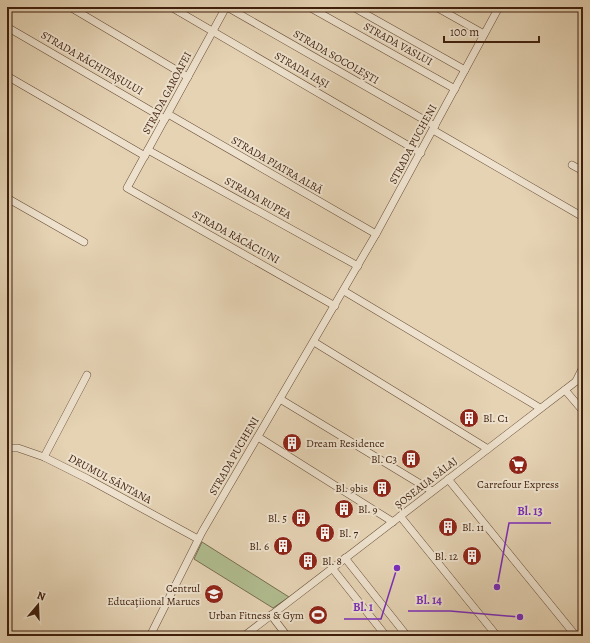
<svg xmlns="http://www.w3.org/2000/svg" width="590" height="643" viewBox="0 0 590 643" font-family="Alegreya,serif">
<rect width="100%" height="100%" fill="#e5d3b4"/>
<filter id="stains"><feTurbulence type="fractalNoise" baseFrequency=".005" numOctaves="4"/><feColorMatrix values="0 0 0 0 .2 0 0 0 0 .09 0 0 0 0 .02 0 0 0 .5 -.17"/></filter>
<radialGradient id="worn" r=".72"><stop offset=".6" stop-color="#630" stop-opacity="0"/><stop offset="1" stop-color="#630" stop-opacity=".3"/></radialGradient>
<polygon fill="#b1bd90" stroke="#786e4e" points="202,542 289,597 273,608 194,559"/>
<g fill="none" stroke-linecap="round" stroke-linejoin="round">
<g stroke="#684c36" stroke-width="8">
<g id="minor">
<polyline points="70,7 188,77"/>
<polyline points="171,7 421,153"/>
<polyline points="226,7 127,188 335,306"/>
<polyline points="227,7 435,126"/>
<polyline points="309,7 455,89"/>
<polyline points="353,7 465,70"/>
<polyline points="436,7 484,34"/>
<polyline points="7,27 165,119"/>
<polyline points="7,76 145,156"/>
<polyline points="168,114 376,234"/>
<polyline points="433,130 583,217"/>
<polyline points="148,150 358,266"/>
<polyline points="572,165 583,171"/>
<polyline points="7,198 84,242"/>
<polyline points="344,291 540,408"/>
<polyline points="314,342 488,449"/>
<polyline points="576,381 583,367"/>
<polyline points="565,390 583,411"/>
<polyline points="280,399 432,491"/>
<polyline points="258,437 393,522"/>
<polyline points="7,448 18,448 44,457 88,479 198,539"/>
<polyline points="44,457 87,375"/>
<polyline points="448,479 576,636"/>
<polyline points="400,516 497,636"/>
<polyline points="345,558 407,636"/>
<polyline points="332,568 386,636"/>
<polyline points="271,615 287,636"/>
<polyline points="150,636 202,532 376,234 499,7"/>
<polyline points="244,636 583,376"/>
</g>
</g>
<use href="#minor" stroke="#eee2ce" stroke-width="7"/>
</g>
<defs>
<g id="building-disc" transform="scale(1)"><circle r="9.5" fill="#8f2418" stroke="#eee2ce"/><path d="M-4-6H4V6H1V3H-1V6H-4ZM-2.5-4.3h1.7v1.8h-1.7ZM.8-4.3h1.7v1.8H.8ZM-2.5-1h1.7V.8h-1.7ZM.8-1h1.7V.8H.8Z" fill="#fff"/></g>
<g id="supermarket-disc" transform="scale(1)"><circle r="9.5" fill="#8f2418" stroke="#eee2ce"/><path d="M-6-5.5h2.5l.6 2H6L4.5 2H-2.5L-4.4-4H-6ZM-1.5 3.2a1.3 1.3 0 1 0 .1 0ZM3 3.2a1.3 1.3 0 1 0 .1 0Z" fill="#fff"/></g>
<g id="school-disc" transform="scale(1)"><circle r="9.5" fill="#8f2418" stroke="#eee2ce"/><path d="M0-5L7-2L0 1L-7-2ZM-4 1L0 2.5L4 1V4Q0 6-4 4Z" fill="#fff"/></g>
<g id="stadium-disc" transform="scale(1)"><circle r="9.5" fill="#8f2418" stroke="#eee2ce"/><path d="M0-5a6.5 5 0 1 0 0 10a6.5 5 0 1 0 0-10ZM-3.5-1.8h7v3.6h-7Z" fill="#fff"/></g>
</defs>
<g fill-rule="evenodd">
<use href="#building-disc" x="469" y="418"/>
<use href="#building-disc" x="292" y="443"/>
<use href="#building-disc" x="411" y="459"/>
<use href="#supermarket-disc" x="518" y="465"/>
<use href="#building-disc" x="382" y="488"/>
<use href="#building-disc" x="344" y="509"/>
<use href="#building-disc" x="301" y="518"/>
<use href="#building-disc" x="448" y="527"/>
<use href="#building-disc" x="325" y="533"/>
<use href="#building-disc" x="283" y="546"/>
<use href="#building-disc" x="472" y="556"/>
<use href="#building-disc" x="308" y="561"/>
<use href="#school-disc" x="214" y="594"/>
<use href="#stadium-disc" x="318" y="615"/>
</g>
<g text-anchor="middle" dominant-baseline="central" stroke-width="4" stroke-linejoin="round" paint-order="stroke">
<g font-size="11" fill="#3f1f0c" stroke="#eee2ce">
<text transform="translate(398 44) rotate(29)">STRADA VASLUI</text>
<text transform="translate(336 57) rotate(30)">STRADA SOCOLEȘTI</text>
<text transform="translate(92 63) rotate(30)">STRADA RĂCHITAȘULUI</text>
<text transform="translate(302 70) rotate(30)">STRADA IAȘI</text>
<text transform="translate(167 93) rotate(-62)">STRADA GAROAFEI</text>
<text transform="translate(413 144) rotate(-62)">STRADA PUCHENI</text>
<text transform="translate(277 165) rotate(30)">STRADA PIATRA ALBĂ</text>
<text transform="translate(258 198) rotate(29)">STRADA RUPEA</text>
<text transform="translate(236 237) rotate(29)">STRADA RĂCĂCIUNI</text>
<text transform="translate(234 456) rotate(-60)">STRADA PUCHENI</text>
<text transform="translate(110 479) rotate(28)">DRUMUL SÂNTANA</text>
<text transform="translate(426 483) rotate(-38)">ȘOSEAUA SĂLAJ</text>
</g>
<g font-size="11" fill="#3f1f0c" stroke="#eee2ce" text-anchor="end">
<text x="483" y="418" text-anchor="start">Bl. C1</text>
<text x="306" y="443" text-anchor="start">Dream Residence</text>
<text x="397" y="459">Bl. C3</text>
<text x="518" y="484" text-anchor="middle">Carrefour Express</text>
<text x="368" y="488">Bl. 9bis</text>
<text x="358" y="509" text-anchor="start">Bl. 9</text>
<text x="287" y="518">Bl. 5</text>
<text x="462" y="527" text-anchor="start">Bl. 11</text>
<text x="339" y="533" text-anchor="start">Bl. 7</text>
<text x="269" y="546">Bl. 6</text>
<text x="458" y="556">Bl. 12</text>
<text x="322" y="561" text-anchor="start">Bl. 8</text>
<text x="200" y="588">Centrul<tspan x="200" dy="13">Educațiional Marucs</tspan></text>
<text x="304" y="615">Urban Fitness &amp; Gym</text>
</g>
</g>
<path fill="none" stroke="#7b2cbf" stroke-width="1.5" d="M497 587L509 523H551M520 617L450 611H408M397 568L381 619H344"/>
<g fill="#7b2cbf" stroke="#eee2ce" stroke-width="1.5">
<circle cx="497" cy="587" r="4"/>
<circle cx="520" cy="617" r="4"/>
<circle cx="397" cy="568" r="4"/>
</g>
<g font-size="12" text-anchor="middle" font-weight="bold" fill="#7b2cbf" stroke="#eee2ce" stroke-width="4" stroke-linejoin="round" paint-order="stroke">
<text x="530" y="515">Bl. 13</text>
<text x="429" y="604">Bl. 14</text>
<text x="363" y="611">Bl. 1</text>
</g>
<rect width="590" height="643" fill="none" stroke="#e5d3b4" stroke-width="24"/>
<rect x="8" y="8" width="574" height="627" fill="none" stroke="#3f1f0c" stroke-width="2"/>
<rect x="12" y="12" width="566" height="619" fill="none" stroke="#3f1f0c"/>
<g transform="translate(38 605) rotate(19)" stroke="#eee2ce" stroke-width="3" paint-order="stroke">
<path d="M0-3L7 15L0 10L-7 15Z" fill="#3f1f0c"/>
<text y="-6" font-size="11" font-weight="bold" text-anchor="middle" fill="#3f1f0c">N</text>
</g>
<path d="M444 36v6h95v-6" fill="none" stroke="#3f1f0c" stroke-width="2"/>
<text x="450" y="36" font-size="12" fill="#3f1f0c" stroke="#eee2ce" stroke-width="3" paint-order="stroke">100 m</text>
<rect width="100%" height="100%" filter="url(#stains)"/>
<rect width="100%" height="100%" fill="url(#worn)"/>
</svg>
